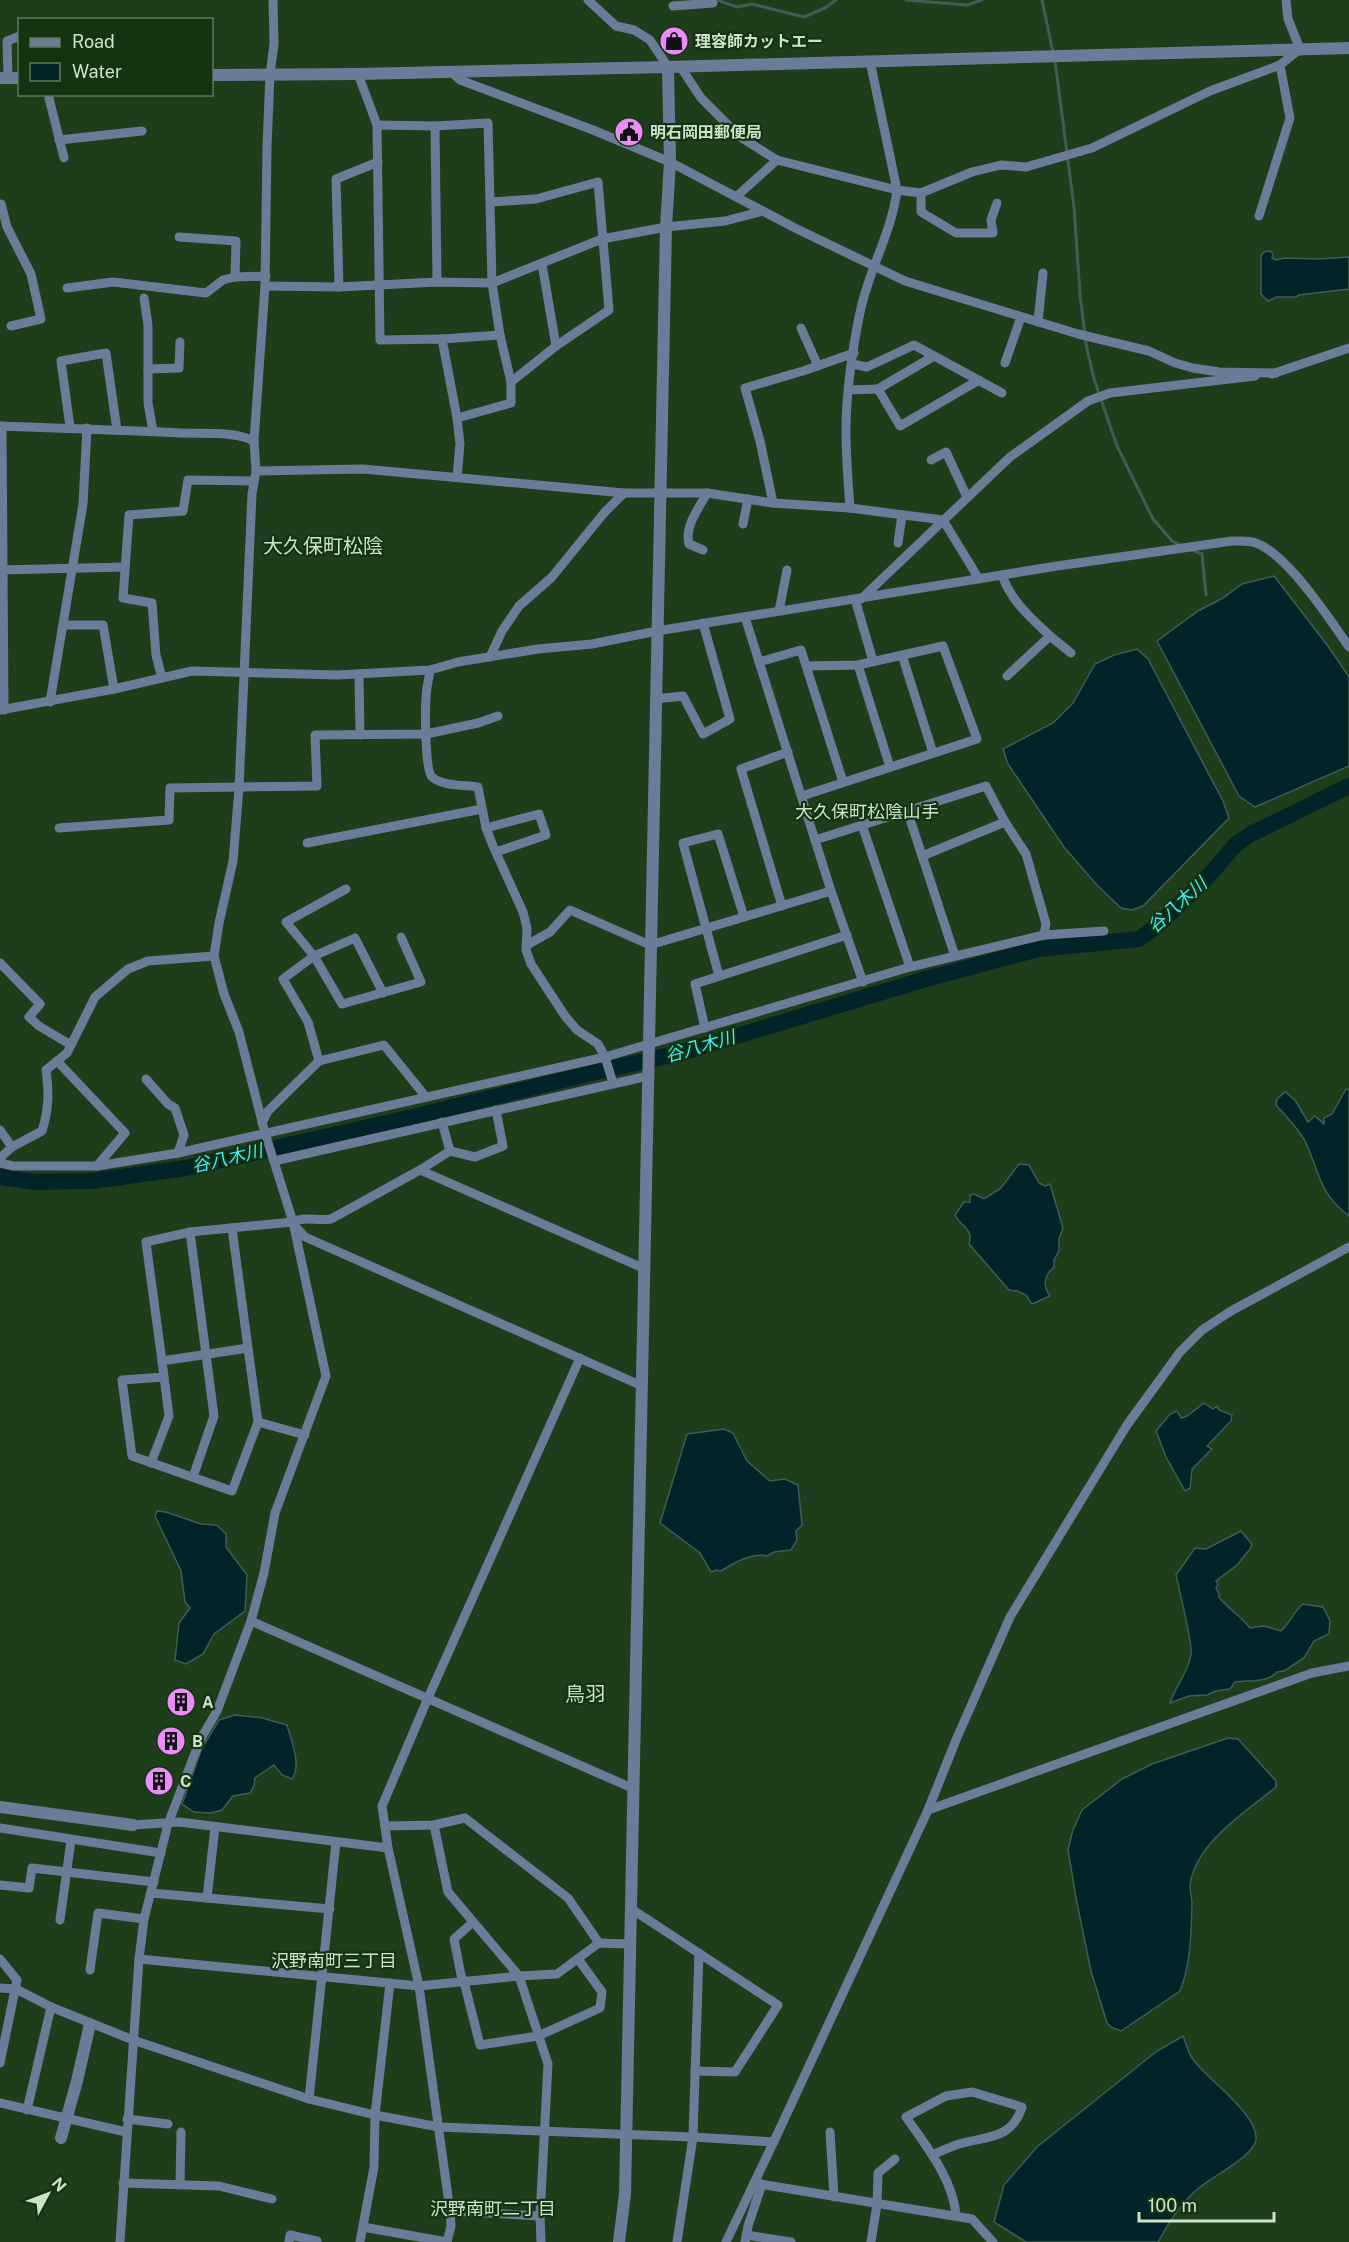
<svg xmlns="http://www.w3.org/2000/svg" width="1349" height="2242" viewBox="0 0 1349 2242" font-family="'Public Sans','Noto Sans JP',sans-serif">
<rect width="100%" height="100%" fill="#1e3d1b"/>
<g fill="#002427" stroke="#3e5d58" stroke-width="1.5">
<polygon points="1270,251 1273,254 1272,258 1276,260 1284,258 1318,259 1349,257 1349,289 1299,295 1296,297 1277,297 1268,301 1261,294 1261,256 1264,252"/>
<polygon points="1274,576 1328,646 1349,677 1349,766 1255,807 1239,796 1157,641 1198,611 1223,598 1242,584"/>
<polygon points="1137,649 1148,659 1223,801 1229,818 1143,906 1132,910 1121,908 1096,884 1064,847 1008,764 1003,749 1053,723 1073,703 1095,664 1114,655"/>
<path d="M1346 1089 1349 1090V1216C1318 1193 1320 1172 1305 1141 1298 1128 1286 1116 1276 1105L1277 1099 1285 1092 1295 1100 1308 1122 1315 1116 1324 1124V1118L1332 1114Z"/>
<path d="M1019 1164 1029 1165 1039 1183 1045 1186 1050 1184 1063 1228 1059 1239V1251L1054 1260V1267C1044 1276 1042 1285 1050 1296L1032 1304 1026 1295 1017 1291 1009 1290 969 1244C974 1229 961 1227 955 1215L964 1202H970V1195L974 1194 984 1199 1001 1188Z"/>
<polygon points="1204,1403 1213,1409 1217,1406 1219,1410 1232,1415 1231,1421 1207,1446 1212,1449 1192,1469 1190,1488 1185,1491 1166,1457 1156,1431 1170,1414 1177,1411 1181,1418 1187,1416"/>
<path d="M724 1429 733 1433 747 1461 770 1481 785 1479 798 1485 802 1525 796 1531 797 1540 791 1550 774 1552 767 1556C752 1552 734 1563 721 1571L717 1570 711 1572 700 1553 660 1523 687 1434Z"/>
<polygon points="157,1511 166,1512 201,1524 216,1525 220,1528 226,1534 226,1547 247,1575 245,1611 214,1634 203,1654 186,1664 175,1660 179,1623 190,1608 185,1602 181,1571 155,1516"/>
<path d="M1241 1531 1252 1544 1250 1549 1237 1565 1216 1581 1218 1584 1216 1588 1219 1594V1597C1228 1609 1241 1616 1250 1628L1264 1626 1281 1631C1291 1622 1293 1612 1303 1604L1323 1607 1330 1621 1329 1634 1314 1641 1304 1658 1284 1671 1277 1672C1267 1683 1250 1680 1235 1682L1230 1689 1216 1691 1207 1695 1189 1696 1170 1703C1175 1687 1188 1673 1191 1655 1193 1643 1179 1590 1176 1575L1195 1548 1206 1549Z"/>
<path d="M235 1715 262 1718 287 1725C291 1740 302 1765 292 1779L282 1775 274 1765 255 1778 254 1786 250 1793 233 1796 222 1810 211 1813 194 1812 182 1804 202 1748 219 1720Z"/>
<path d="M1228 1738 1238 1739 1276 1781V1787C1247 1811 1194 1844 1190 1886 1190 1892 1192 1898 1192 1904 1191 1933 1191 1964 1180 1991L1121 2031 1111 2027 1107 2023 1091 1971 1076 1898 1068 1849 1073 1830 1082 1810 1122 1779 1152 1764Z"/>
<path d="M1183 2036C1186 2043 1188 2052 1192 2058 1206 2079 1259 2114 1256 2140 1253 2157 1213 2176 1200 2187 1182 2201 1169 2222 1158 2242H1026L994 2222 1004 2185 1037 2147 1157 2051Z"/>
</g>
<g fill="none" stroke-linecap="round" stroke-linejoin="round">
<g stroke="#3e5d58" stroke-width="3">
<polyline points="717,0 737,7 752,4 804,17 825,8 836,0"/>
<polyline points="906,0 967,5 982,0"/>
<polyline points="1042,0 1053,52"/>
<polyline points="1055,61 1074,207 1080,294 1086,344 1094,379 1117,446 1153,519 1172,541 1181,545"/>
<polyline points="1192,550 1202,554 1206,595"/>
</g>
<polyline stroke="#002427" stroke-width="16" points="0,1177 34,1182 92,1181 186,1168 413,1117 591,1073 680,1053 926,979 1038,949 1139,939 1158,925 1205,880 1236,844 1251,834 1349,786"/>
<g stroke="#6c7b98" stroke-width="9">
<polyline points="588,0 616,26 634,30 650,40 668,67"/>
<polyline points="673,6 713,3"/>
<polyline points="680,66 701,98 730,127 742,138 777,160 897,190 921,193 972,172 1001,165 1026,167 1092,148 1210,91 1280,65 1300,49 1288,19 1286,0"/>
<polyline points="450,71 460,80 593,130 670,162 795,228 905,281 1078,334 1149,351 1175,363 1193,368 1219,372 1276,373"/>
<polyline points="358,74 377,125 380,340 442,339 457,418 511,403 511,382 556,346 609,310 598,182 536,199 491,202"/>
<polyline points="8,78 7,41 20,36"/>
<polyline points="48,94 64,158"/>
<polyline points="377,125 435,126 488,123 492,283 500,335 511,382"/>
<polyline points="435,126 437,282"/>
<polyline points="59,140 142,131"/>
<polyline points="921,193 921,212 956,233 993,233 991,220 997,203"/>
<polyline points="737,196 777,160"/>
<polyline points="1,204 7,227 31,274 41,319 11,326"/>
<polyline points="1259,216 1290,118 1280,65"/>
<polyline points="179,237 236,241 235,277 266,276"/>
<polyline points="542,264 556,346"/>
<polyline points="265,286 339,287 437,282 492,283 602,239 666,227 725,221 763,211"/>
<polyline points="339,287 336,179 378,162"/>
<polyline points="67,288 113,282 206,293 223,280 235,277"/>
<polyline points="144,298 148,325 148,403 153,431"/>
<polyline points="1038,322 1043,273"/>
<polyline points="801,328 818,366"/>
<polyline points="442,339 500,335"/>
<polyline points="934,356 878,389 900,426 979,380"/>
<polyline points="1005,363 1021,317"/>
<polyline points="852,364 867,367 914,345 1002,393"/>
<polyline points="148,369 179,368 180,342"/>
<polyline points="1272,374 1349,348"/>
<polyline points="849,390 878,389"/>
<polyline points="457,418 460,444 457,477"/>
<path d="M0 426C60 428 121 430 181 433 204 434 234 431 254 441"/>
<polyline points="2,426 4,710"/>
<polyline points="70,427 61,361 106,353 117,430"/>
<polyline points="931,460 946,452 967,497"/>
<polyline points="256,471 363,469 624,493 707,493 773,503 850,508 943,520"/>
<polyline points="773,503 760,441 745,388 803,371 854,353"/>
<path d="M850 508C848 482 846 456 846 430 846 393 853 344 861 308 870 268 892 231 897 190L870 61"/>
<polyline points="943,520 979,579"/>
<polyline points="743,524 748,499"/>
<polyline points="898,543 902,515"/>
<path d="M703 550 689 544C684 527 699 508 707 493"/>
<polyline points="0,570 125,567"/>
<path d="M1002 575C1011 601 1030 617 1050 636L1007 676"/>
<polyline points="855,599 873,661"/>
<polyline points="861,599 1010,457 1088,401 1110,393 1255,376"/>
<polyline points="779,611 787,570"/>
<polyline points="745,617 831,891 863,982"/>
<polyline points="63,625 103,625 114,689"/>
<polyline points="1050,636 1071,653"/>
<polyline points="902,655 933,753"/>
<polyline points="490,657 502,631 519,606 552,577 604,513 624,493"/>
<polyline points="759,662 801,650 843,782"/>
<polyline points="858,665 890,767"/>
<path d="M430 670C429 679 426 689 426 698 425 710 425 771 432 777 442 786 465 785 478 787L486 828 493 846 523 912 527 928 526 950 531 964 565 1016 577 1030 598 1044 605 1057 613 1083"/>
<polyline points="359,674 360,735"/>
<polyline points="162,678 156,655 152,603 123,598 129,515 183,511 188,480 254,481"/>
<polyline points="655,699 683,696 703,734 730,719 703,623"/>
<polyline points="50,702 83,504 87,428"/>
<path d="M0 710 114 689 192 671 337 675 430 670 458 662 538 649 592 644 657 631 1057 566 1232 541C1240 541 1248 540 1256 543 1287 554 1330 619 1349 647"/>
<polyline points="802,796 977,739 943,646 858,665 807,666"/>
<polyline points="907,810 955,956"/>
<polyline points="862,825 910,967"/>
<polyline points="59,828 169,820 170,788 317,786 315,735 426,734 478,723 498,716"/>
<polyline points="486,828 539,814 546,835 496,852"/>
<polyline points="815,840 986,786 1005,822 1026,854 1046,924 1044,935"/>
<polyline points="307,843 482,809"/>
<polyline points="922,856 1005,822"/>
<polyline points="346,889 286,922 314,956 342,1004 421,982 401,937"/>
<polyline points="782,906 741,769 788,752"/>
<polyline points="527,945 550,932 570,910 650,945 831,891"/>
<polyline points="0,963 40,1004 29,1017 39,1026 71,1045"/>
<polyline points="719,976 683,843 718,834 744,917"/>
<polyline points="705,1028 695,984 847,935"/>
<polyline points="57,1061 125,1133 97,1166"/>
<polyline points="319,1061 308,1022 283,979 314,956 355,938 383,993"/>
<polyline points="146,1079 168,1104 175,1108 184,1135 178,1153"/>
<polyline points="442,1122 450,1151"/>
<polyline points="262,1123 268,1111 319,1061 384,1045 426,1097"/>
<polyline points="0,1130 12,1147"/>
<path d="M0 1158 12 1147 42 1131C49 1109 49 1092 46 1070L67 1053 95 997 128 969 148 961 214 956"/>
<polyline points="274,1161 648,1076"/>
<polyline points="0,1163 13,1166 97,1166 178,1153 605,1057 910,967 1044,935 1104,931"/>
<polyline points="420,1170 450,1151 475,1157 503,1146 496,1110"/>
<polyline points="295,1226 305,1237 640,1385"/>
<polyline points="232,1228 248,1348"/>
<polyline points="190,1232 214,1416 193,1477"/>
<path d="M162 1361 146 1242 190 1232 293 1222C303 1216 318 1221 331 1219L420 1170 643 1268"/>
<polyline points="258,1422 248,1348 162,1361 164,1377 122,1380 132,1456 232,1491 258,1422 305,1435"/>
<polyline points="151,1463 169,1416 164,1377"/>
<polyline points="251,1621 632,1788"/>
<polyline points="928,1810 1312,1673 1349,1666"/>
<polyline points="133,1825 179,1822 388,1848"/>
<polyline points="434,1825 448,1892 519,1976 557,1974 599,1943 629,1944"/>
<polyline points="385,1826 434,1825 465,1818 568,1898 599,1943"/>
<polyline points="0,1828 161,1853"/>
<polyline points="0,1885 29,1888 32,1868 154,1882"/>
<polyline points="151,1893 330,1909"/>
<polyline points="207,1898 215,1827"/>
<polyline points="630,1908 778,2005 735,2072 695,2071"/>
<polyline points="60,1920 71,1840"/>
<polyline points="473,1922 454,1939 461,1975 464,1982 480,2045 538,2036 600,2008 602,1992 578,1959"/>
<polyline points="0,1959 17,1980 0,2063"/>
<polyline points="139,1959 419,1986 519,1976 548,2064 540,2216 541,2242"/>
<polyline points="90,1970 98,1913 144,1919"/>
<polyline points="0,1988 16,1989 51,2007 133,2040 309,2099 375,2115 439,2127 693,2137 774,2142"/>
<polyline points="309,2099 336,1842"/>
<polyline points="0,2103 126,2132"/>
<polyline points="27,2110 51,2007"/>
<polyline points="127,2119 168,2124"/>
<polyline points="830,2132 834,2197"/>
<path d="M932 2155C941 2151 950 2147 959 2144 986 2136 1012 2140 1022 2107L972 2092 946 2096 906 2117C926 2146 953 2179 956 2215"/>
<polyline points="123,2183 219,2186 272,2199"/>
<polyline points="754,2183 972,2219 993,2242"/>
<polyline points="180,2184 181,2132"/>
<polyline points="450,2211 540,2216"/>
<polyline points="363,2227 447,2242"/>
<polyline points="746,2235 791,2242"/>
<polyline points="120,2242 139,1959 144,1919 168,1824 200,1740 217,1711 251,1621 264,1573 275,1513 326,1376 293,1222 265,1133 239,1032 224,994 214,956 219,923 233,861 239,788 252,494 256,471 254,441 265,286 267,147 270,74 274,44 273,0"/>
<polyline points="289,2242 290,2235 317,2241"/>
<polyline points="360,2242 374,2167 375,2115 390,1983"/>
<polyline points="447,2242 451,2226 450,2211 419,1986 388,1848 382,1806 428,1698 580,1358"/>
<polyline points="677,2242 693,2137 699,1953"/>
<polyline points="726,2242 776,2137 928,1810 956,1740 1010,1617 1127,1425 1180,1352 1202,1330 1231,1311 1349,1247"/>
<polyline points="745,2242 748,2226 762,2184"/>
<polyline points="871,2242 877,2204 878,2173 895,2159"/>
</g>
<g stroke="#6c7b98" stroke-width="12">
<polyline points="212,75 358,74 668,67 1349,48"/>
<polyline points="0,78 20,78"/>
<polyline points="0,1807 133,1825"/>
<polyline points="61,2138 77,2081 90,2024"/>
<polyline points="619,2242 625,2194 666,227 670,162 668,67"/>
</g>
</g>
<defs>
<g id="shop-disc" transform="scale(1.5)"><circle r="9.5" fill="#ec8cfb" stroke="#143310"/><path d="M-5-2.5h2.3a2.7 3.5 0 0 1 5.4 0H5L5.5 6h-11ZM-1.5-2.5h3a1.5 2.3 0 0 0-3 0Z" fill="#111"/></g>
<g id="civic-disc" transform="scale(1.5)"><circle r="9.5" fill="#ec8cfb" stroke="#143310"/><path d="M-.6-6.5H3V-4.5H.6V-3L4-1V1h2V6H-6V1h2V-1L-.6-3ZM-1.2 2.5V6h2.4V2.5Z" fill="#111"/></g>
<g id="building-disc" transform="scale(1.5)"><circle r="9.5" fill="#ec8cfb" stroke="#143310"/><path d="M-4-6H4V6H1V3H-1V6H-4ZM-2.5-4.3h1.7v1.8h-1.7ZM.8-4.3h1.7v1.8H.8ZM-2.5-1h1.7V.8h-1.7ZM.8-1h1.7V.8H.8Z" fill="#111"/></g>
</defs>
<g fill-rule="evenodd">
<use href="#shop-disc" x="674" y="41"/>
<use href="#civic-disc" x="629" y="132"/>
<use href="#building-disc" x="181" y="1702"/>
<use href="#building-disc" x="171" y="1741"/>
<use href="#building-disc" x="159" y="1781"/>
</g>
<g text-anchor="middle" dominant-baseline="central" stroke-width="4.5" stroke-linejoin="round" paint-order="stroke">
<g font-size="16" font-weight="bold" fill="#cee1cc" stroke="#143310" text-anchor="start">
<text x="695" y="41">理容師カットエー</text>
<text x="650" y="132">明石岡田郵便局</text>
<text x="202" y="1702">A</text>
<text x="192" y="1741">B</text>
<text x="180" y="1781">C</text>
</g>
<g font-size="18" fill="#cee1cc" stroke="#143310">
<text x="867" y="811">大久保町松陰山手</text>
<text x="334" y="1960">沢野南町三丁目</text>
<text x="493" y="2208">沢野南町二丁目</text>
</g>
<g font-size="18" font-style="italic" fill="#3eebf7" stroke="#143310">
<text transform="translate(1177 905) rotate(-42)">谷八木川</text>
<text transform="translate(700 1046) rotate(-16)">谷八木川</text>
<text transform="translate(227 1158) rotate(-13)">谷八木川</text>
</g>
<g font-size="20" fill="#cee1cc" stroke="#143310">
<text x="323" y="546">大久保町松陰</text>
<text x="585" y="1694">鳥羽</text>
</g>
</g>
<rect x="18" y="18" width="195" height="78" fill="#143310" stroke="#5e795b" stroke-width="1.5"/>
<rect x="30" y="38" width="30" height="9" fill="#6c7b98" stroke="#5e795b" stroke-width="1.5"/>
<text x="72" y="48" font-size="18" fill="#cee1cc">Road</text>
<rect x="30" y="63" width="30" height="18" fill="#002427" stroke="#5e795b" stroke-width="1.5"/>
<text x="72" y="78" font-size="18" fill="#cee1cc">Water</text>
<g transform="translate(48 2194) rotate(49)" stroke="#143310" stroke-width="4.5" paint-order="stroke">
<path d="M0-4.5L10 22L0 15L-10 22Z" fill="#cee1cc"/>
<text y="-9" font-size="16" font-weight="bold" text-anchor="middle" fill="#cee1cc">N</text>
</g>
<path d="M1139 2212v9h135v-9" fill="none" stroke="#cee1cc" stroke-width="3"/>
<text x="1148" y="2212" font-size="18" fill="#cee1cc" stroke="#143310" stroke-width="4.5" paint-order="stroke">100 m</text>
</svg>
